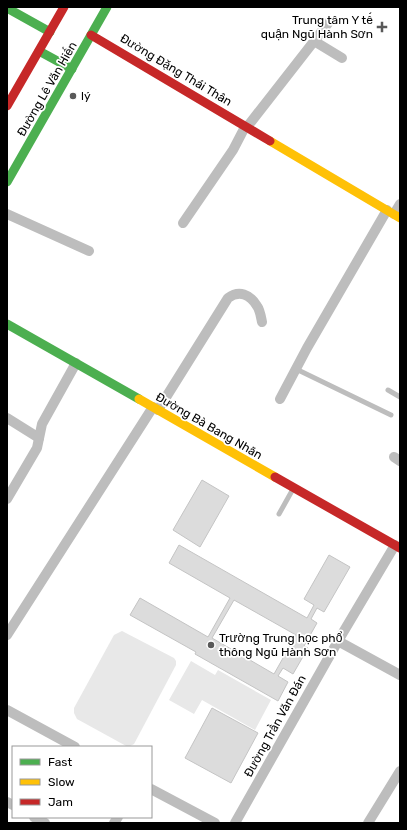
<svg xmlns="http://www.w3.org/2000/svg" width="407" height="830" viewBox="0 0 407 830" font-family="Rubik,sans-serif">
<rect width="100%" height="100%" fill="#fff"/>
<g fill="#e8e8e8">
<polygon points="122,631 174,658 176,661 176,665 134,744 128,747 77,719 74,713 74,708 114,635"/>
<polygon points="191,661 215,675 218,670 271,700 255,730 202,700 194,714 169,700"/>
</g>
<g fill="#dcdcdc" stroke="#c4c4c4" fill-rule="evenodd">
<polygon points="202,480 229,496 200,547 173,530"/>
<path d="M179 545 307 618 314 605 304 599 329 555 350 567 324 612 317 608 311 619 317 623 304 646 308 648 293 674 283 668 278 676 288 682 278 701 195 654 196 652 130 615 140 598 208 637 230 598 169 563ZM234 600 296 635 274 674 212 638Z"/>
<polygon points="212,708 258,733 231,783 185,758"/>
</g>
<g fill="none" stroke-linecap="round" stroke-linejoin="round">
<g stroke="#bdbdbd" stroke-width="5">
<polyline points="296,369 391,415"/>
<polyline points="388,390 400,397"/>
<polyline points="279,514 293,489"/>
</g>
<g stroke="#bdbdbd" stroke-width="10">
<polyline points="314,41 342,58"/>
<polyline points="247,127 329,22"/>
<polyline points="7,214 89,251"/>
<polyline points="394,214 400,204"/>
<polyline points="183,223 233,150 245,127"/>
<polyline points="280,399 307,348 387,210"/>
<path d="M158 410 228 298C239 290 250 294 257 306 260 310 261 317 262 322"/>
<polyline points="7,418 39,438"/>
<polyline points="394,457 400,461"/>
<polyline points="7,499 37,448 42,424 76,363"/>
<polyline points="7,635 153,407"/>
<polyline points="338,641 400,675"/>
<polyline points="7,710 75,747"/>
<polyline points="151,789 215,823"/>
<polyline points="7,802 13,805"/>
<polyline points="34,817 45,823"/>
<polyline points="114,823 118,817"/>
<polyline points="235,823 338,641 395,545"/>
<polyline points="368,823 400,771"/>
</g>
<g stroke="#4caf50" stroke-width="9">
<polyline points="7,8 50,32"/>
<polyline points="39,51 72,69"/>
<polyline points="7,182 107,7"/>
<polyline points="7,324 139,399"/>
</g>
<g stroke="#ffc107" stroke-width="9">
<polyline points="270,141 400,218"/>
<polyline points="139,399 275,477"/>
</g>
<g stroke="#c62828" stroke-width="9">
<polyline points="91,35 270,141"/>
<polyline points="7,106 64,7"/>
<polyline points="275,477 400,548"/>
</g>
</g>
<g fill="#595959" stroke="#fff" stroke-width="1.5">
<path d="M380 21h4v4h4v4h-4v4h-4v-4h-4v-4h4z"/>
<circle cx="73" cy="96" r="4"/>
<circle cx="211" cy="645" r="4"/>
</g>
<g text-anchor="middle" dominant-baseline="central" stroke-width="3.5" stroke-linejoin="round" paint-order="stroke">
<g font-size="12" fill="#000" stroke="#fff" text-anchor="start">
<text x="373" y="20" text-anchor="end">Trung tâm Y tế<tspan x="373" dy="14">quận Ngũ Hành Sơn</tspan></text>
<text x="81" y="96">lý</text>
<text x="219" y="638">Trường Trung học phổ<tspan x="219" dy="14">thông Ngũ Hành Sơn</tspan></text>
</g>
<g font-size="12" fill="#000" stroke="#fff">
<text transform="translate(176 70) rotate(31)">Đường Đặng Thái Thân</text>
<text transform="translate(47 89) rotate(-60)">Đường Lê Văn Hiến</text>
<text transform="translate(209 426) rotate(30)">Đường Bà Bang Nhãn</text>
<text transform="translate(275 726) rotate(-61)">Đường Trần Văn Đán</text>
</g>
</g>
<rect width="407" height="830" fill="none" stroke="#000000" stroke-width="16"/>
<rect x="12" y="746" width="140" height="72" fill="#ffffff" stroke="#999999"/>
<rect x="20" y="759" width="20" height="6" fill="#4caf50" stroke="#999999"/>
<text x="48" y="766" font-size="12" fill="#000000">Fast</text>
<rect x="20" y="779" width="20" height="6" fill="#ffc107" stroke="#999999"/>
<text x="48" y="786" font-size="12" fill="#000000">Slow</text>
<rect x="20" y="799" width="20" height="6" fill="#c62828" stroke="#999999"/>
<text x="48" y="806" font-size="12" fill="#000000">Jam</text>
</svg>
